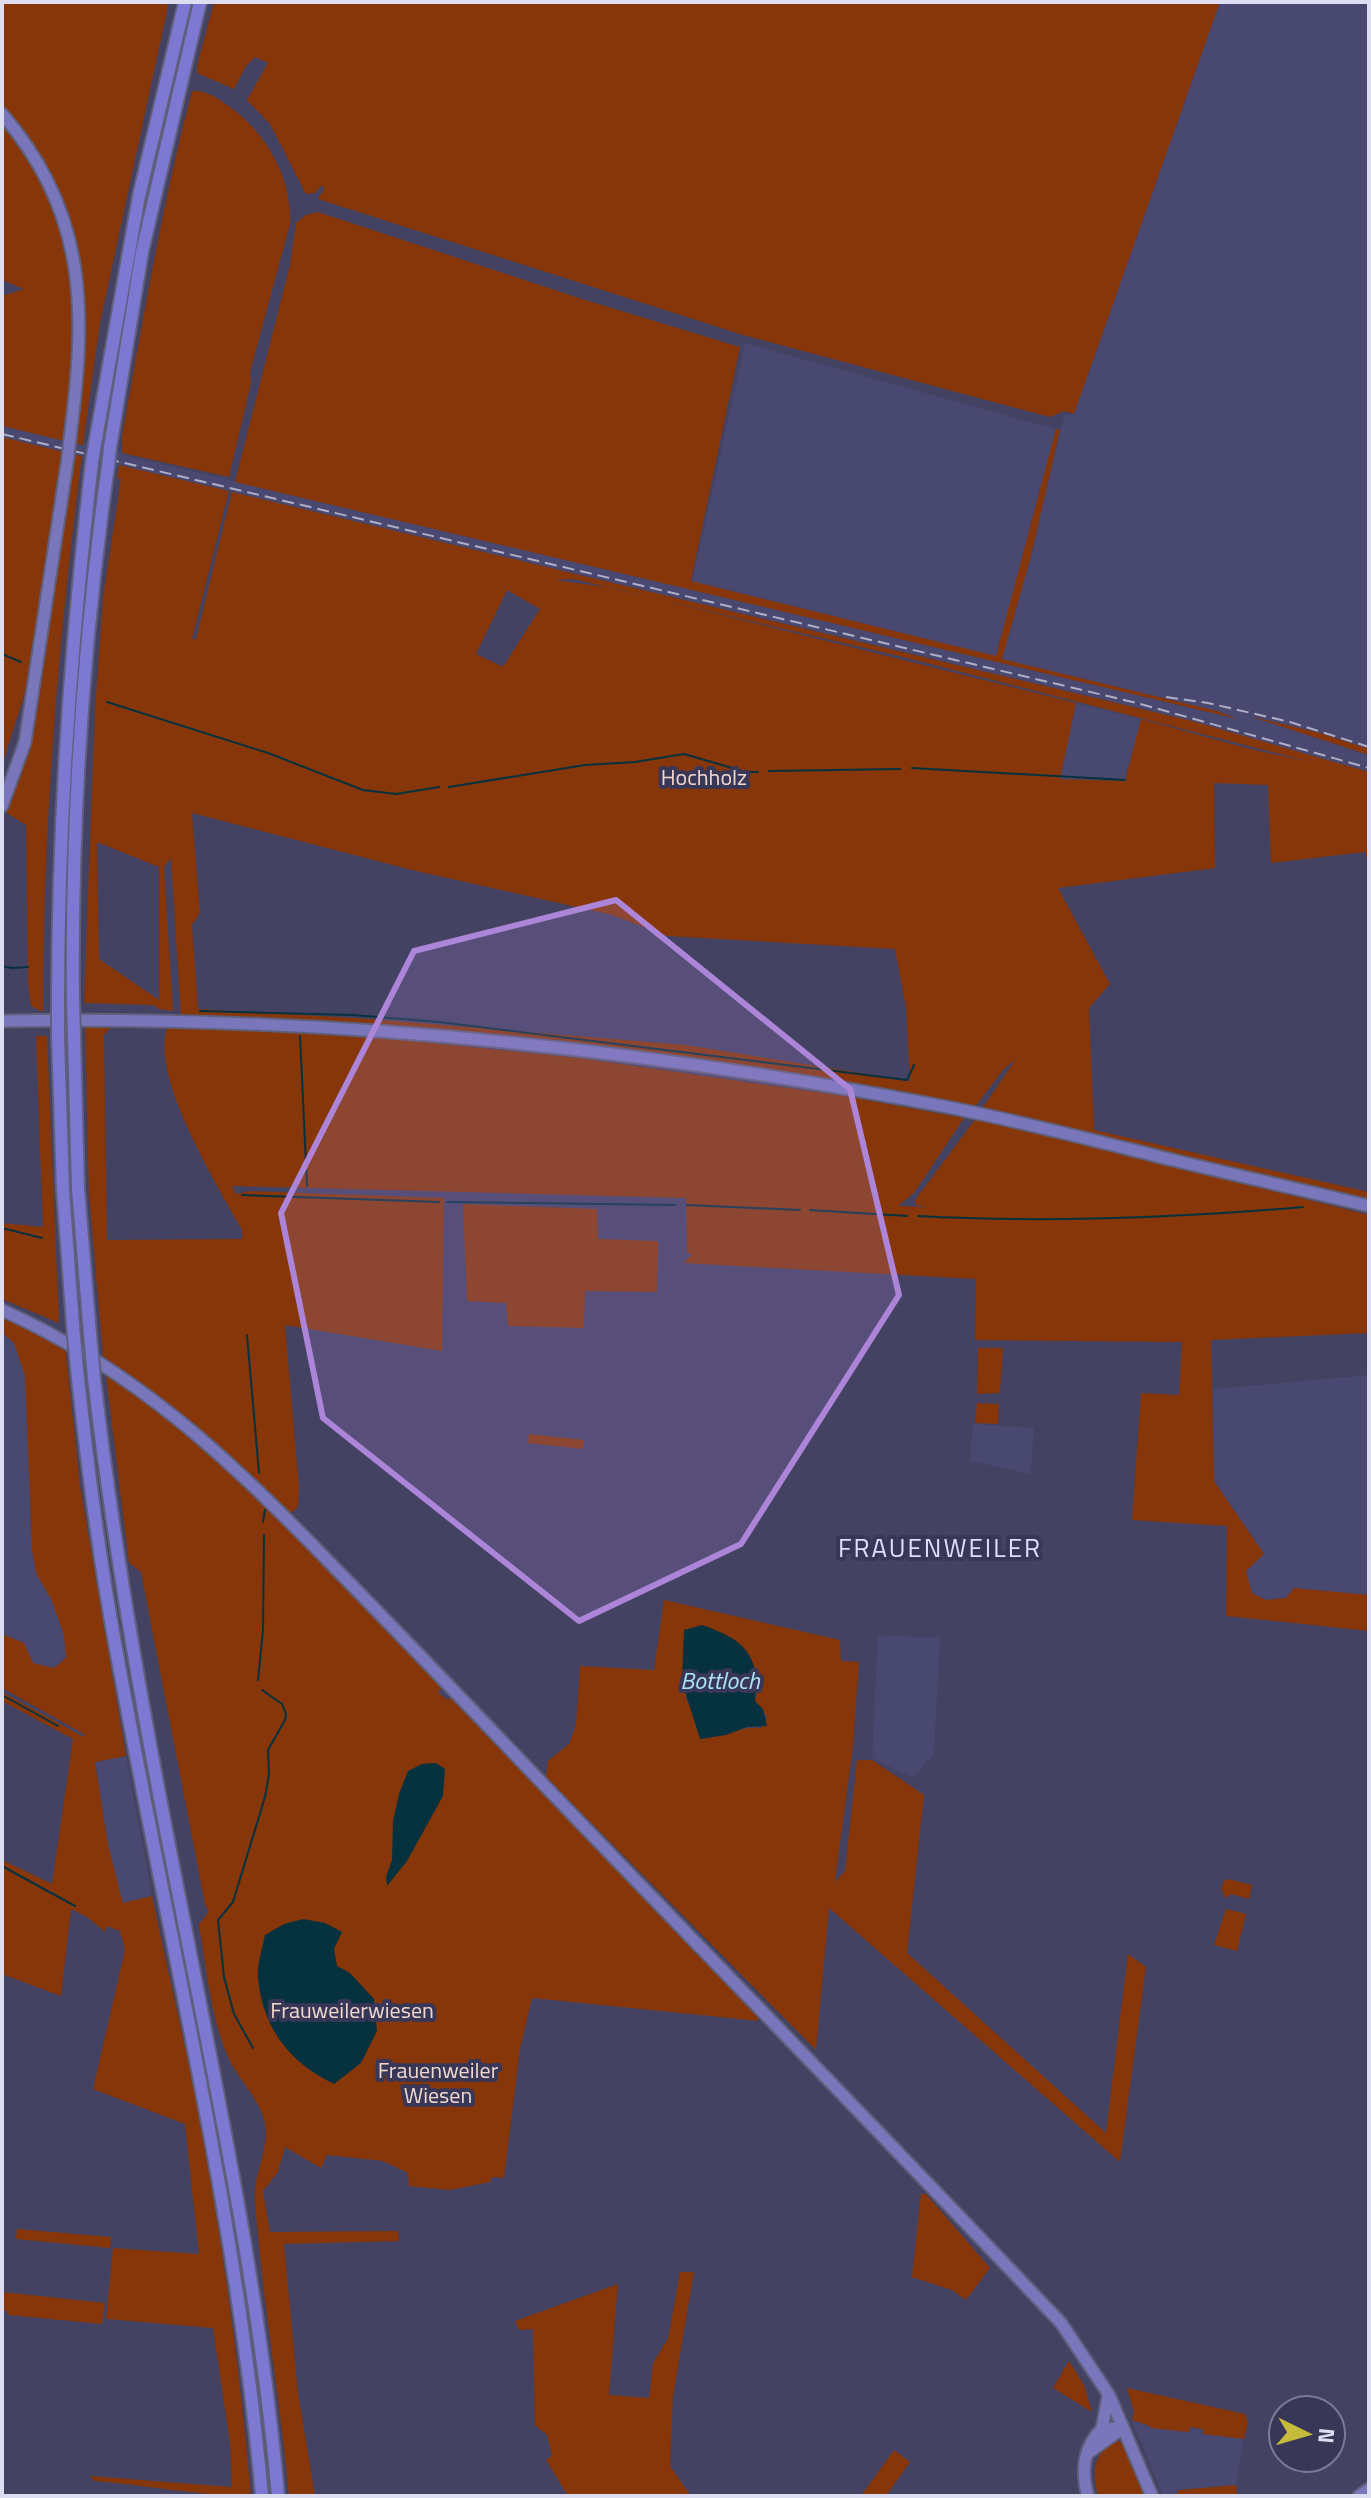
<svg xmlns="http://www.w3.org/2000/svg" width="1371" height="2498" viewBox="0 0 1371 2498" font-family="'Titillium Web',sans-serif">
<rect width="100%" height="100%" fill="#434263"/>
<g fill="#494870">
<polygon points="1220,2 1369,2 1369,749 1320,733 1250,716 1369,755 1369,772 1136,707 120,465 119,467 102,463 83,459 83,456 2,437 2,426 84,446 85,443 121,452 124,455 1195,709 1002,659 1031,556 1063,420 1065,415 1074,414"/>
<polygon points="745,343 1056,429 996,657 692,582"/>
<polygon points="1076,703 1141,719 1125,781 1059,779"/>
<polygon points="2,1316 25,1325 85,1733 2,1687"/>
<polygon points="1369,1375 1369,1595 1294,1588 1286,1598 1265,1600 1252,1593 1246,1571 1264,1554 1214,1481 1213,1389"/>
<polygon points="973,1424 1034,1428 1031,1474 970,1461"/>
<polygon points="878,1635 940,1638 934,1753 913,1778 872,1758"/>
<polygon points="126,1756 152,1896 123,1904 108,1845 95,1762"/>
<polygon points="1132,2420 1150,2426 1204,2429 1204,2434 1244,2439 1236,2485 1179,2490 1175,2496 1163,2496"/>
</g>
<g fill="#863608" fill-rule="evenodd">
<polygon points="2,2 169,2 100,323 83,445 74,443 84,319 78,264 18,127 2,107"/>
<polygon points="214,2 1220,2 1074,414 1064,411 1050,417 743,335 318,199 325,188 321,186 315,193 306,194 270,124 247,100 268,63 255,57 246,66 234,89 197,73 197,66"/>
<path d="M192 91C206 90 216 97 227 105 265 131 292 176 290 224L250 372 251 383 229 477 122 453V436C143 321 162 204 192 91Z"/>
<path d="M2 118C54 181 81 267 76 349 74 379 68 410 65 441L2 426V296L24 289 2 280Z"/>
<polygon points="318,212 582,299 740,347 691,581 996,656 1056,429 1060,430 1031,556 1002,659 1217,711 1238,719 235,482 290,265 296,223 306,215"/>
<polygon points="2,437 64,452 24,696 2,765"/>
<path d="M73 454 82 456C58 640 43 826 43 1012L31 1006 28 984 26 825 7 813 31 747 40 694Z"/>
<path d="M119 465 229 491 192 639H196L232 492 1192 721 1369 772V867L1365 852 1271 863 1268 785 1214 783 1215 868 1058 888 1110 984 1089 1008 1094 1130 1369 1192V1202L981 1110 1016 1059 1004 1069 974 1108 838 1081 749 1067 557 1041 357 1024 181 1017 171 858 164 867 173 1011 159 1009 153 1005 84 1003 95 710 103 598 121 479 117 478ZM573 579 903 657 1311 762 1250 749 1141 719 1125 781 1060 779 1076 703 613 588 555 580ZM507 590 540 609 503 667 476 654ZM192 813 412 870 612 915 668 936 895 949 906 1007 910 1081 686 1045 371 1019 198 1009 192 925 200 913ZM97 842 159 867V1000L99 959Z"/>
<polygon points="1249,716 1320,733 1369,749 1369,755"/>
<path d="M168 1025 343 1034 579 1058 844 1096 964 1118 914 1193 898 1206 930 1207 916 1205 915 1200 977 1117 1369 1215V1333L1211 1340 1214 1481 1264 1554 1246 1571 1252 1593 1266 1600 1286 1598 1294 1588 1369 1595V1631L1226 1616 1227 1526 1132 1520 1141 1393 1179 1395 1182 1342 975 1340 976 1279 684 1263 692 1254 687 1253 686 1198 232 1186 236 1194 250 1191 444 1198 442 1351 285 1325 299 1487 298 1507 291 1513 184 1416 103 1356 89 1194 85 1027 110 1028 104 1035 107 1240 242 1239V1230C217 1184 148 1075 168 1025Z"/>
<polygon points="36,1036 47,1036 59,1323 2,1299 2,1223 43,1227"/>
<polygon points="463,1204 597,1209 598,1239 658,1241 657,1292 585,1291 584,1328 508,1326 506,1303 467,1301"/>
<path d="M2 1314 65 1345 80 1485 126 1756 95 1762 108 1845 123 1903 152 1896C165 1957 179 2019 192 2080 219 2218 239 2357 251 2496 199 2496 146 2485 94 2481L90 2476 232 2487 230 2443 213 2328 106 2319 113 2248 199 2254 185 2124 93 2089 125 1950 120 1931 106 1926 105 1932 87 1917 71 1909 61 1996 2 1974V1860L52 1884 73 1739 2 1701V1692L84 1737V1734L2 1688V1634L24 1643 33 1663 54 1668 66 1658 64 1635 51 1599 36 1573 32 1550 25 1376 14 1343 2 1332Z"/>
<polygon points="978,1348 1003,1348 1000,1393 977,1394"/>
<path d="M106 1376C147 1396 179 1426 213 1456 295 1528 368 1608 443 1686L438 1693 448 1700 454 1697 498 1746 752 2008 759 2021 532 1998 520 2049 504 2178 492 2177 490 2182 450 2190 409 2186 408 2173 383 2161 327 2155 321 2168 285 2147 278 2172 263 2191 270 2232 398 2231 399 2241 284 2244 298 2393 315 2496H289C280 2397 262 2299 255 2200 253 2173 270 2150 265 2123 260 2101 243 2084 232 2065 212 2028 206 1966 199 1924L209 1912 205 1904 141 1572 129 1563Z"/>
<polygon points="977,1403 999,1404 998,1424 975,1423"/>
<polygon points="529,1434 584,1440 583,1449 528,1443"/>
<path d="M664 1600 840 1640 841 1661 859 1662 853 1746 835 1882 845 1871 857 1760H872L924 1795 907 1953 1106 2133 1128 1954 1146 1967 1120 2162 829 1908 816 2050 546 1777 548 1761 569 1744 576 1725 580 1666 654 1670ZM758 1678 755 1701 767 1717 761 1728C741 1726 721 1736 701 1739L695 1717 685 1696Z"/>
<polygon points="1228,1879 1252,1885 1249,1899 1231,1894 1226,1898 1221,1889 1224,1881"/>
<polygon points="1226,1909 1246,1914 1237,1951 1214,1945"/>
<polygon points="921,2194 926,2194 990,2268 966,2300 952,2290 912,2277"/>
<polygon points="17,2229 111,2237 110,2248 16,2239"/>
<polygon points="680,2272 694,2272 673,2396 670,2466 691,2496 568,2496 546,2460 552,2456 547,2435 535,2425 533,2329 519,2330 515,2321 618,2284 609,2395 649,2398 653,2363 668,2339"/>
<polygon points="2,2292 105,2303 102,2324 8,2315 8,2311 2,2310"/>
<polygon points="1069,2361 1084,2385 1092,2412 1053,2388"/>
<polygon points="1127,2388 1245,2414 1248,2423 1244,2439 1203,2434 1203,2429 1190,2427 1189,2432 1150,2428 1150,2426 1132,2420 1134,2412"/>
<path d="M1115 2439 1125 2445 1145 2496H1098C1092 2467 1093 2458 1115 2439Z"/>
<polygon points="894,2450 910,2462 886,2496 861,2496"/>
<polygon points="1236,2485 1237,2496 1175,2496 1179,2490"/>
</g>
<g fill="#06313f">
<path d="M702 1625C744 1639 761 1655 755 1701L763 1709 767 1726 747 1727 726 1735 700 1739 682 1682 684 1630Z"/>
<polygon points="436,1763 445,1769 443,1796 407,1861 387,1886 386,1877 392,1860 393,1821 399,1794 408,1771 422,1764"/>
<path d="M303 1919 325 1923 342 1932 334 1949 337 1966 350 1973 374 1999 377 2031 361 2063 334 2084C290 2063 263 2029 258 1978 257 1965 262 1949 265 1935L284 1924Z"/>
</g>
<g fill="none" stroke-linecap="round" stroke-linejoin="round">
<g stroke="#06313f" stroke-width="2">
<polyline points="2,654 21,662"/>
<polyline points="107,702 268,753 363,790 396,794 439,787"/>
<polyline points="912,768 1125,780"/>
<polyline points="769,771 900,769"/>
<polyline points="449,787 585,765 635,762 684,754 746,772 758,772"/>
<polyline points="2,966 12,968 28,967"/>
<polyline points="200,1011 353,1015 439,1022 907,1080 914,1065"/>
<polyline points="300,1036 307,1186"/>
<polyline points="242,1195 439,1202"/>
<polyline points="447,1202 675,1205"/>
<polyline points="687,1205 800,1210"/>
<polyline points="810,1210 907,1216"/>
<path d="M918 1216C1046 1223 1175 1218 1303 1207"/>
<polyline points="2,1228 42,1238"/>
<polyline points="247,1335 259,1473"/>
<polyline points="263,1522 265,1510"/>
<polyline points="258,1680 263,1630 264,1535"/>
<polyline points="2,1695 58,1726"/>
<polyline points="2,1866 75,1906"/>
<polyline points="253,2048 234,2014 224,1977 218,1920 233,1902 265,1797 269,1774 268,1750 285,1720 286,1714 282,1704 262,1690"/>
</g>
<g stroke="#5f5f7b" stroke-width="15">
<g id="major">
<path d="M2 114C89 214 86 315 70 438"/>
<polyline points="2,806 25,742 68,457"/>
<path d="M2 1021C318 1015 633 1047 942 1106 1020 1121 1096 1141 1173 1160 1238 1176 1304 1190 1369 1206"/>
<path d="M2 1310C136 1370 233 1462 333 1566 397 1631 460 1697 523 1763 702 1950 883 2135 1061 2323L1109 2395 1152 2496"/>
<polyline points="1102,2429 1108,2396"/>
<polyline points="1088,2453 1123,2428"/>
<path d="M1088 2496C1081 2473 1083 2446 1102 2429L1123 2428"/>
<polyline points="1359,2496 1369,2489"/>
</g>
</g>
<g stroke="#5f5f7b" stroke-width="16">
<g id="highway">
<polyline points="95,444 139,196 185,2"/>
<polyline points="110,448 142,252 200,2"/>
<path d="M58 1001C58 821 71 641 92 462"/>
<path d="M73 1001C71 823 83 643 108 466"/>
<polyline points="74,1037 78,1189 90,1334"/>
<polyline points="58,1038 63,1190 73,1325"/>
<path d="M77 1369C86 1452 96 1534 110 1615 161 1909 235 2199 262 2496"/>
<path d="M94 1378C115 1561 148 1741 184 1922 221 2112 261 2302 278 2496"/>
</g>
</g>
<use href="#major" stroke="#7976bb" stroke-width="11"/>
<use href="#highway" stroke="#7d78d2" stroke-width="12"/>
<g stroke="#aeaec6" stroke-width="2" stroke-dasharray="12 6" stroke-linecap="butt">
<polyline points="2,434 1137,703 1369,768"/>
<polyline points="1166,697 1208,703 1290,722 1369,747"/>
</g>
<g stroke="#5f5f7b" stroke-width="15" stroke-linecap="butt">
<polyline id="major-bridge" points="68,457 70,438"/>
</g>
<g stroke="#5f5f7b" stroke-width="16" stroke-linecap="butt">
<g id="highway-bridge">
<polyline points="92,462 95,444"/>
<polyline points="108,466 110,448"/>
<polyline points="73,1001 74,1037"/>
<polyline points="58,1038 58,1001"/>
<polyline points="73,1325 77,1369"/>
<polyline points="90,1334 94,1378"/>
</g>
</g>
<use href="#major-bridge" stroke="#7976bb" stroke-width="11"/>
<use href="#highway-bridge" stroke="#7d78d2" stroke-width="12"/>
</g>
<path fill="#ac85d9" fill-opacity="0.2" stroke="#ac85d9" stroke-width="6" stroke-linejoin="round" d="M616 900 850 1089 899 1295 741 1544 579 1621 323 1418 281 1213 414 951Z"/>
<g text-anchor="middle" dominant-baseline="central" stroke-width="8" stroke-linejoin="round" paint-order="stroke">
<g font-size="22" fill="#f1d8cd" stroke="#383757">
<text x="704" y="777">Hochholz</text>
<text x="352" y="2010">Frauweilerwiesen</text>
<text x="438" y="2070">Frauenweiler<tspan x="438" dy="25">Wiesen</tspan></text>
</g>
<g font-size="24" font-style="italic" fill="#ace3f8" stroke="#383757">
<text x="720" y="1680">Bottloch</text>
</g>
<g font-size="26" letter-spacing="2" fill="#dddefe" stroke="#383757">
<text x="940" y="1547">FRAUENWEILER</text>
</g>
</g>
<rect width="1371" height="2498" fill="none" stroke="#dedef3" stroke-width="8"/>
<g transform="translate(1307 2434) rotate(95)"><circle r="38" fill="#383757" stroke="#7a7a95" stroke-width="2"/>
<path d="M0-6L14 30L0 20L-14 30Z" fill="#c7bb3c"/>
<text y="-12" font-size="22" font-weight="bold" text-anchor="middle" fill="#dedef3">N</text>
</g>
</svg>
